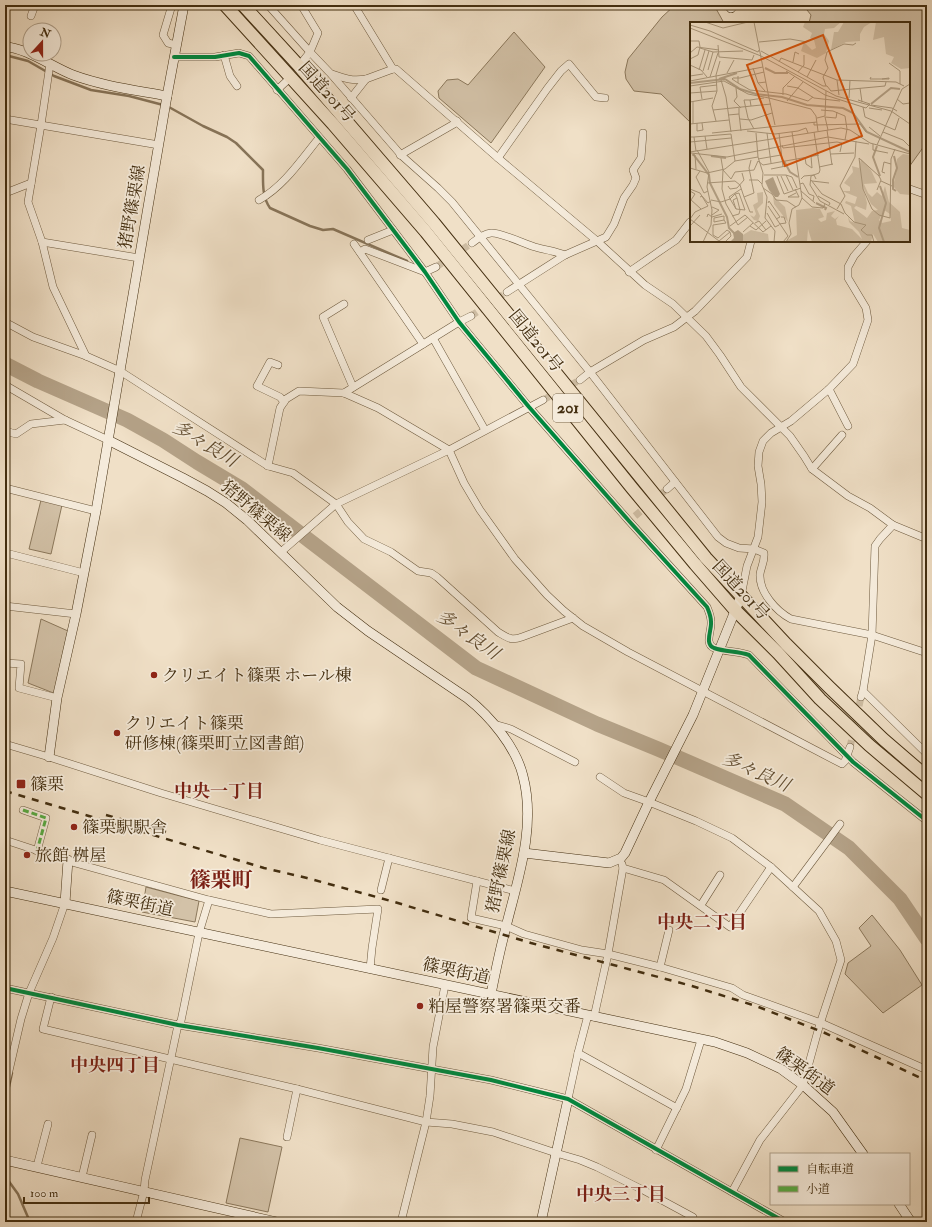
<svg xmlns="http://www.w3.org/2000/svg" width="932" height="1227" viewBox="0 0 932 1227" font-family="'IM FELL Double Pica','Noto Serif JP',serif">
<rect width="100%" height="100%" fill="#f0e0c7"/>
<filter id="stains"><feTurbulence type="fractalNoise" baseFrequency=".005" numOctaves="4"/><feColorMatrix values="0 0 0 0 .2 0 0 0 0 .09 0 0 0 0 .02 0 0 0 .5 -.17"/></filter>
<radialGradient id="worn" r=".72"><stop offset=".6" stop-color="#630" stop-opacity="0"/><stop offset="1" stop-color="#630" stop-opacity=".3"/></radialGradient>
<g fill="#d3c2a8" stroke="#8b785c">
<polygon points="675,5 714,5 724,23 691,23 691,123 661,94 634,91 626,79 625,72 628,59 662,17"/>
<polygon points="803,5 927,5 927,142 909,167 909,23 809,23 811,15"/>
<polygon points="514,32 545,67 491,143 439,98 438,91 447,80 458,79 468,85"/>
<polygon points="41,500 62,505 51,554 29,549"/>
<polygon points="41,619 68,631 56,694 28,683"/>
<polygon points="146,887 199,901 195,922 142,912"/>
<polygon points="872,915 900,950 922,985 883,1013 845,974 848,963 871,946 859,928"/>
<polygon points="240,1138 282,1147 268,1212 226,1203"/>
</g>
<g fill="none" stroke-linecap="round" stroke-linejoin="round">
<g stroke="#877459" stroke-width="2.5">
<path d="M5 55 28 61 54 76 91 90 129 96 167 106 203 126 227 137 236 143 263 170C263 183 262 197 270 208L310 226 323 230 333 229 407 261"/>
<polyline points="5,1105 12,1073"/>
<polyline points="5,1176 18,1194 30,1222"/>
</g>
<polyline stroke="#b5a389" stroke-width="15" points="5,364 38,381 127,420 163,440 197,462 242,489 476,668 597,724 658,749 785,804 849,848 900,899 927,939"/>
<g stroke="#cdbca2" stroke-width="7" stroke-dasharray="7 3.5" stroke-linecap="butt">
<polyline points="436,267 472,243"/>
<polyline points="471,316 507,292"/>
<polyline points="543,400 580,380"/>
<polyline points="635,516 667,489"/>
<polyline points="850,747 861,697"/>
</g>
<g stroke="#6e5a3e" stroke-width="8">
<g id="street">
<polyline points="172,5 163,35 168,43 176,45"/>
<path d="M268 5 310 52 330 73 402 156 438 188 452 202 590 372 718 537 726 543 739 548 754 549 764 553C765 561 761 567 760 574 759 592 776 611 791 619L872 635 927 653"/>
<polyline points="354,5 393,69"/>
<polyline points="31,16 35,5"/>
<polyline points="224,55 230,76 237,86"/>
<path d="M174 57H215L239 53 249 56 347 169 425 272 459 322 529 407 629 521 707 607C709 612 711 616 711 622 712 630 704 644 714 648 725 652 738 651 749 655L853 762 927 821"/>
<polyline points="299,66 310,52 318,33 301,5"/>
<path d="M332 74C346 79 352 81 366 79"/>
<polyline points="277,90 291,77"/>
<polyline points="351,98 366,79 393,69 396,69 498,158 597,241 645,285 673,304 706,336 720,355 741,387 790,436 804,456 812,469 848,496 870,508 893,525 927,539"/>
<polyline points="5,119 159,145"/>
<polyline points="400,155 454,124 457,121"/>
<polyline points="498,158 547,89 561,71 569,64 596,97 605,98"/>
<polyline points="909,190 910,189 927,195"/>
<polyline points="5,191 8,192 31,183"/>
<path d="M259 200C284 186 301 160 319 138"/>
<polyline points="368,240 393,230"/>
<polyline points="42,242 28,202 41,125 50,64"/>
<path d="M472 243C477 239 483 234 491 233 500 232 525 244 535 247 545 250 555 251 565 255"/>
<polyline points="354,244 423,344"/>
<polyline points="360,252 365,249 425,272 436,267"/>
<polyline points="629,272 676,240 690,222"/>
<polyline points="507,292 565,255 606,237 614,224 624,198 633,185 636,178 633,170 641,158 643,133"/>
<polyline points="344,304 323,317 353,387"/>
<path d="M5 322 33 337 86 356 120 371 268 466 293 473 336 504 348 522 364 539 391 552 418 571 431 573 437 577 498 632C508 638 511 641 522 637L573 618"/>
<polyline points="433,338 485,430"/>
<polyline points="86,356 53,287 42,242 139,258"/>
<polyline points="278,365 270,362 257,386 280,397 284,402"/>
<polyline points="580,380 590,372 644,340 674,327 695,311 747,257 751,241"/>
<polyline points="5,385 65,420 108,440"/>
<polyline points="829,389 848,426"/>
<polyline points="344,393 459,322 471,316"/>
<polyline points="5,431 16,434 31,424 65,420"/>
<polyline points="268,466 280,408 286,399 299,391 344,393 378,408 449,450 464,483 480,510 515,559 547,595 564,611 583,626 628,652 842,764 845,761 850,747"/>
<polyline points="812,469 842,435"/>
<polyline points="5,488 96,511"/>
<polyline points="667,489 675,482"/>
<polyline points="281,552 336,504 449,450 543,400"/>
<polyline points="6,553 84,573"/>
<polyline points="741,596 747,566 758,537 762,502 761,484 758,466 759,452 763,441 771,433 791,421 829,389 853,364 868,320 866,308 848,278 848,267 854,256 867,241"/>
<polyline points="5,606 76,614"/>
<polyline points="5,663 21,664 19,688 57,698"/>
<polyline points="863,691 927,754"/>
<polyline points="861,697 863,691 872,635 875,546 880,539 893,525"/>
<polyline points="494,724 511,729 575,762"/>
<polyline points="5,744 49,757 161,793 320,840 515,891"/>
<polyline points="600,777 624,793 649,802 696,821 732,838 771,867 819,911 836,941 841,960 819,1027 803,1085 760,1140 732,1192"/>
<polyline points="23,810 46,818 37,851"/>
<polyline points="5,840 75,863 209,900 271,914 378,909 372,948 370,969"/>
<polyline points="623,868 664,880 730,927 771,867"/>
<polyline points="477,881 471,918 506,926 524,934 582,950 608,954 660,967 732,988 743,995 821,1023 927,1070"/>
<polyline points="793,887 840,824"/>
<polyline points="381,890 389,858"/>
<polyline points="701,905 720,875"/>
<polyline points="660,967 669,930"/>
<polyline points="5,988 178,1025 318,1048 491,1080 568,1099 785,1222"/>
<polyline points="51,997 43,1029 297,1089 426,1122 452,1124 493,1132 556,1153 580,1160 597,1167 643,1190 693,1217 691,1222"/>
<polyline points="594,1017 608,954 623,868 622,864"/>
<polyline points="578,1053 677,1108"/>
<polyline points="5,1088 21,1019 29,993 53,938 65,903"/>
<polyline points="568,1099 578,1053 588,1015"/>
<polyline points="287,1137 297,1089"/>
<polyline points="656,1150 686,1089 701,1040"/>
<polyline points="37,1166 48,1124"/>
<polyline points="82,1177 92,1135"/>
<polyline points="136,1222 144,1191 145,1180 178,1025 181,1021 199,933 209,900"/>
<polyline points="401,1222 426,1122 430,1096 433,1047 445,985"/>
</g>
</g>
<g stroke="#432e10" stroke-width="10">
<g id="secondary">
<polyline points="729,5 731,8"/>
<path d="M5 47C25 47 54 68 73 75 103 86 135 90 167 96"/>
<path d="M108 440 183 478 207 491 226 503 247 520 337 607 368 631 467 698C490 716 516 747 523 776 537 829 516 884 504 935 499 954 495 974 491 994"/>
<polyline points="49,757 57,698 76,614 96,511 167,96 184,5"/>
<polyline points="524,853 609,863 621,858 625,853 649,802 693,715 741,596"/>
<polyline points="5,891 715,1042 747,1053 781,1069 803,1085 833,1112 863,1154"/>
<polyline points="65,903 68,860"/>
<polyline points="5,1160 277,1222"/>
<polyline points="899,1204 911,1222"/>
<polyline points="541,1222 568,1099"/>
</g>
</g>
<g stroke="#432e10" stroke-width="14">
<g id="highway">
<polyline points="225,5 333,124 426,232 632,488 695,564 735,610 778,653 820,699 869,745 927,794"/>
<polyline points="243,5 299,66 434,223 706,558 786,644 829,687 883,739 927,777"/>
</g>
</g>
<use href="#street" stroke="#f5ebdb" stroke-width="7"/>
<use href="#secondary" stroke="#f5ebdb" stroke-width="9"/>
<use href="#highway" stroke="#f0e0c7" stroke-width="12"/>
<g stroke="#432e10" stroke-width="2.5" stroke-dasharray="7 7" stroke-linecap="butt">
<polyline points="5,791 264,868 307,878 391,901 531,943 692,986 756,1006 825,1033 927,1081"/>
<polyline points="106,815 166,832"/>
</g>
<polyline stroke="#56ab42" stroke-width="3" stroke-dasharray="6 3" stroke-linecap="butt" points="23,810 46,818 37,851"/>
<g stroke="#f5ebdb" stroke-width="6">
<g id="cycleway">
<path d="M174 57H215L239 53 249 56 347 169 425 272 459 322 529 407 629 521 707 607C709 612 711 616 711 622 712 630 704 644 714 648 725 652 738 651 749 655L853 762 927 821"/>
<polyline points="5,988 178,1025 318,1048 491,1080 568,1099 785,1222"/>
</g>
</g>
<use href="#cycleway" stroke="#00873e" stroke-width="4"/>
</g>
<g fill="#8f2418" stroke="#f5ebdb" stroke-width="1.5">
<circle cx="154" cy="675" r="4"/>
<circle cx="117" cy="733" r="4"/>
<rect x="16" y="779" width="10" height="10" rx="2"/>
<circle cx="74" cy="827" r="4"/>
<circle cx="27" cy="855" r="4"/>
<circle cx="420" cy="1006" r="4"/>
</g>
<g text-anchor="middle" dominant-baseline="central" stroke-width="3.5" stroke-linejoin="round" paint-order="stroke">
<rect fill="#f5ebdb" stroke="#78674d" stroke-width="1" x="553" y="394" width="30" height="28" rx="3"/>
<g font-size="16" font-weight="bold" fill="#432e10">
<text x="568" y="408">201</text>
</g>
<g font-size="17" fill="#432e10" stroke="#f5ebdb">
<text transform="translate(327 92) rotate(48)">国道201号</text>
<text transform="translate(132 207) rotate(-80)">猪野篠栗線</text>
<text transform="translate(536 341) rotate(51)">国道201号</text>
<text transform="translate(256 511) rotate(40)">猪野篠栗線</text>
<text transform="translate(741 590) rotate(47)">国道201号</text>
<text transform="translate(501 871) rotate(-78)">猪野篠栗線</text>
<text transform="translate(140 903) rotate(12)">篠栗街道</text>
<text transform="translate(456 971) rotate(12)">篠栗街道</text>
<text transform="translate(805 1071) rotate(36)">篠栗街道</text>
</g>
<g font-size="17" fill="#432e10" stroke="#f5ebdb" text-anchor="start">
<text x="162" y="675">クリエイト篠栗 ホール棟</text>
<text x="125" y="723">クリエイト篠栗<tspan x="125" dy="20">研修棟(篠栗町立図書館)</tspan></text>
<text x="30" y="784">篠栗</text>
<text x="82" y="827">篠栗駅駅舎</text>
<text x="35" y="855">旅館 桝屋</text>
<text x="428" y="1006">粕屋警察署篠栗交番</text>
</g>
<g font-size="18" font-style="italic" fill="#604b2e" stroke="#f5ebdb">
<text transform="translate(205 444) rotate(31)">多々良川</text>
<text transform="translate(468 635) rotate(35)">多々良川</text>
<text transform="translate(756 772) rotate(24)">多々良川</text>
</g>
<g font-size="18" font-weight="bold" fill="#7a1f14" stroke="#f5ebdb">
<text x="219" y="791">中央一丁目</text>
<text x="702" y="922">中央二丁目</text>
<text x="115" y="1065">中央四丁目</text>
<text x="621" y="1194">中央三丁目</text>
</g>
<g font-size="21" font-weight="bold" fill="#7a1f14" stroke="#f5ebdb">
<text x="221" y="880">篠栗町</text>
</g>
</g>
<g transform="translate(690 22)">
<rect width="220" height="220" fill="#f0e0c7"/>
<path d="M115 0H151L144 6 135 7 134 12 139 19 136 31 127 36 111 29 114 20 122 28 126 26 124 18 120 16 122 11 113 5ZM154 0H182L174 5 170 12V19L156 20 141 28 144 10H148ZM186 0H220V46L211 47 201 41 204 35 196 32 194 15 183 18ZM213 132 220 133V173L210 172 203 164 207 148V137ZM171 137 181 148 187 161 174 162 178 171 182 175 187 170 192 174 195 164 199 180 210 190 212 206 220 208V220H188L183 212 181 220H122L118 207 117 220H94L107 213 106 188 123 186 130 187 134 195 128 197 131 200 136 198 137 191 145 189 141 194 145 197 149 194 146 198 147 203 162 207 172 217 169 210 159 200 158 194 160 199 165 201 161 184 155 181 156 179 165 182 167 175 152 169H160V165L154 161 163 150 162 144 169 146ZM173 165 181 182 188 188 182 189 177 196 164 186 166 184 176 188 177 181ZM194 188 200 192 201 199 192 201 189 198ZM73 170V181L67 187 70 194 68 199 64 198 60 193 64 195 66 192 63 183 68 180 67 171ZM83 174 95 185 98 200 84 182ZM61 208 78 212 79 220H53V213Z" fill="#d3c2a8" fill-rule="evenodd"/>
<path d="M83 155 90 172 88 175H85L79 168 75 159ZM48 208 53 212V220H40L44 216 43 211Z" fill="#b5a389"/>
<path fill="none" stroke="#b5a389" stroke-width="2" d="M75 46 85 51H98M29 57 47 51M0 61 35 57 50 67 66 72 92 75 117 83 153 86 163 91 177 110 220 130M181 82 201 66 210 67M187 124 183 135 190 154M3 132 19 153 20 161 37 195 39 206 45 212M21 134 36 136M204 134 207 146 203 158V167L206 169M94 139 100 150 108 155M190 164 196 181 189 206 194 220M126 181 136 186 135 188"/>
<path fill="none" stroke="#ab997e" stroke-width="1" d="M15 0 33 6 58 0M64 0 79 76 121 87 126 94 128 109M0 3 20 9 68 30 69 28M0 6 71 34 146 74 201 89 220 102M0 19H9L10 25 8 33 0 37M69 20 100 17 117 20M28 23 29 35 62 38 64 33M10 26 23 30 53 29M71 29 133 64H137L141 69 195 64 196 60M0 31 7 25 29 28M89 40 91 36 147 58 206 60 214 64M103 40 105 30 109 32M199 41 210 49V62M0 43 11 48 17 55M63 46 68 61M9 48 15 28M18 48 23 30M13 49 19 29M96 49 135 73 176 86 180 82 168 78M108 50 114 43V33M37 51 44 38M0 54 13 52M48 54V61L42 57 43 56H50L74 50M20 55 28 31M117 55 126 38M181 55 180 57H199V56L192 57M31 58 36 75 41 110M147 58 149 73M0 59 73 45M48 61 60 68 96 72 118 79 123 75M0 64 34 59 58 72 79 76 85 103M97 64 108 66 124 76 150 79M136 64 133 55 138 46 135 38 137 30 154 22 163 23 166 21M10 65 27 63M10 65 12 77M46 66 47 75 44 79 51 86M170 66 172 80M75 69 68 61 76 60M0 71 27 69M93 73V66L105 54M159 76 160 58M207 77 213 82 220 81M60 78H54L58 96 64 107M3 79V102M97 79 113 60M0 80 23 76M181 83 202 86 207 89M61 84 60 78 74 76M173 85 175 95 205 108 209 96M179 86 192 88M23 88 81 82M131 88 143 89 155 94 157 107 155 118M49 92 51 109M38 93 49 92V86M135 95 146 96 147 90M135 95 138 108M127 96 135 94 136 69M50 97 61 98 82 91M26 99 22 84 27 69 26 53 30 39M124 100V103L170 102 176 110M7 101V109L13 108 12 101M0 102 39 98M179 105 190 114M137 108 142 143M57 109 85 112 108 109 116 106 118 111M124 110 130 148 129 151 121 154 120 163 130 179 154 192M193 110 213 118 220 125M22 111 127 100M66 111 68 135 73 151 72 163 77 175 75 196 85 209 84 220M77 111 81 141M89 111 93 145M15 114 17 127M0 115H4L6 129M4 115 41 112 45 139 68 135M0 120 41 116M183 122V128L198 131M92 123 93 126 147 120 152 121 150 130M187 123 212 67 220 62M7 128 19 150 17 165 22 188 21 203 13 220M0 130 151 106 160 108 180 121 220 132M1 131 37 135 138 115 179 122M141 132 164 131M2 133H5L6 147M115 135 116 142 122 146 121 134M165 135 166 119M31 136 33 148 41 157M169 136 173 167 182 187 189 193 200 196 201 137 205 127M169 136 189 154 191 158 187 168M68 137 91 133M129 145 143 142M0 146 17 151 35 147 45 139M81 147 96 144M33 148 32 167 36 182 48 203 58 195M64 148 68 139 73 143 129 133M10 149 6 155 14 171 18 169M195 151 192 150 194 140 201 142M74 153H96L103 168M96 153 102 155 107 166M87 154 94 172 111 166M91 154 98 169M41 157 45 150 64 148M111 157 114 154 124 153 126 157M59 158H68L72 162M121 158 132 172 151 182 155 191 164 200 176 203 171 208 177 213H182L184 220M122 159 139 161M191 159 202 164M17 161 45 159 50 163 54 175 64 171 59 146 61 138M110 162 113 161 119 172 124 174 123 179M38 164 40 167 47 166 54 158 52 151M73 166 82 172 86 178 97 179 106 185M0 167 10 171 18 184M105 167 109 175H98L106 171M0 169 5 172 1 178M111 169 125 181M128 174 140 181 139 183M10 175 12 174 18 181 21 179M54 175 60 190H63M112 176 122 185 133 186 135 182M0 177 11 187M21 178 31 180 40 177 45 172 49 171 55 188 46 187 43 178 47 176 45 172M78 181 79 179 90 195 86 197M78 184 98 214 93 220M22 185 29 188 22 193M46 187 39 175 51 167M147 187 155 174 150 164 165 135M77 191 85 205 89 203M42 194 49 192 50 188 47 176M17 195 18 192 22 195 32 192M0 197 29 219 40 210 37 208 28 216 23 213V203L36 201 34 198 24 200V196L34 194V198M0 197 5 190 18 184M65 201 69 199 76 208M89 202 96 201 94 195H91M1 203 10 193M40 204 55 193 73 210 81 204M60 204 66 208 76 199M53 210 63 201M35 220 41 214 40 210M96 220 101 212 99 201 102 187 109 183 112 176 102 110"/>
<path fill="#d8550c" fill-opacity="0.15" stroke="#d8550c" stroke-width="2" d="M133 13 172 114 95 144 57 43Z"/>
<rect width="220" height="220" fill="none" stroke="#432e10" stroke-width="2"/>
</g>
<rect width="932" height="1227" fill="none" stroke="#f0e0c7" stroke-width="20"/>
<rect x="6" y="6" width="920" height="1215" fill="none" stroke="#432e10" stroke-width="2"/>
<rect x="10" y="10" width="912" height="1207" fill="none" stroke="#432e10"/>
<rect x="770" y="1153" width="140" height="52" fill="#f5ebdb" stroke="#ae9f8a"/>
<rect x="778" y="1166" width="20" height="6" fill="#00873e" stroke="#ae9f8a"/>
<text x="806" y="1173" font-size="12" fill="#432e10">自転車道</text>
<rect x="778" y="1186" width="20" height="6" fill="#56ab42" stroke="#ae9f8a"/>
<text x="806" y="1193" font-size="12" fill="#432e10">小道</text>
<g transform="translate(42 42) rotate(21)"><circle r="19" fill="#f5ebdb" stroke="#ae9f8a"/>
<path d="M0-3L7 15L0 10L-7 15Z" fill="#8f2418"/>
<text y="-6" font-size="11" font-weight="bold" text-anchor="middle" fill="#432e10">N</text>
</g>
<path d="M24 1197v6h125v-6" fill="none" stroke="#432e10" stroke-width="2"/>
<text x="30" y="1197" font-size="12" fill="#432e10" stroke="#f5ebdb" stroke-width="3" paint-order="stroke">100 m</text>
<rect width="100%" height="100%" filter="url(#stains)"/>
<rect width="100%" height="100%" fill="url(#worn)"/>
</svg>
